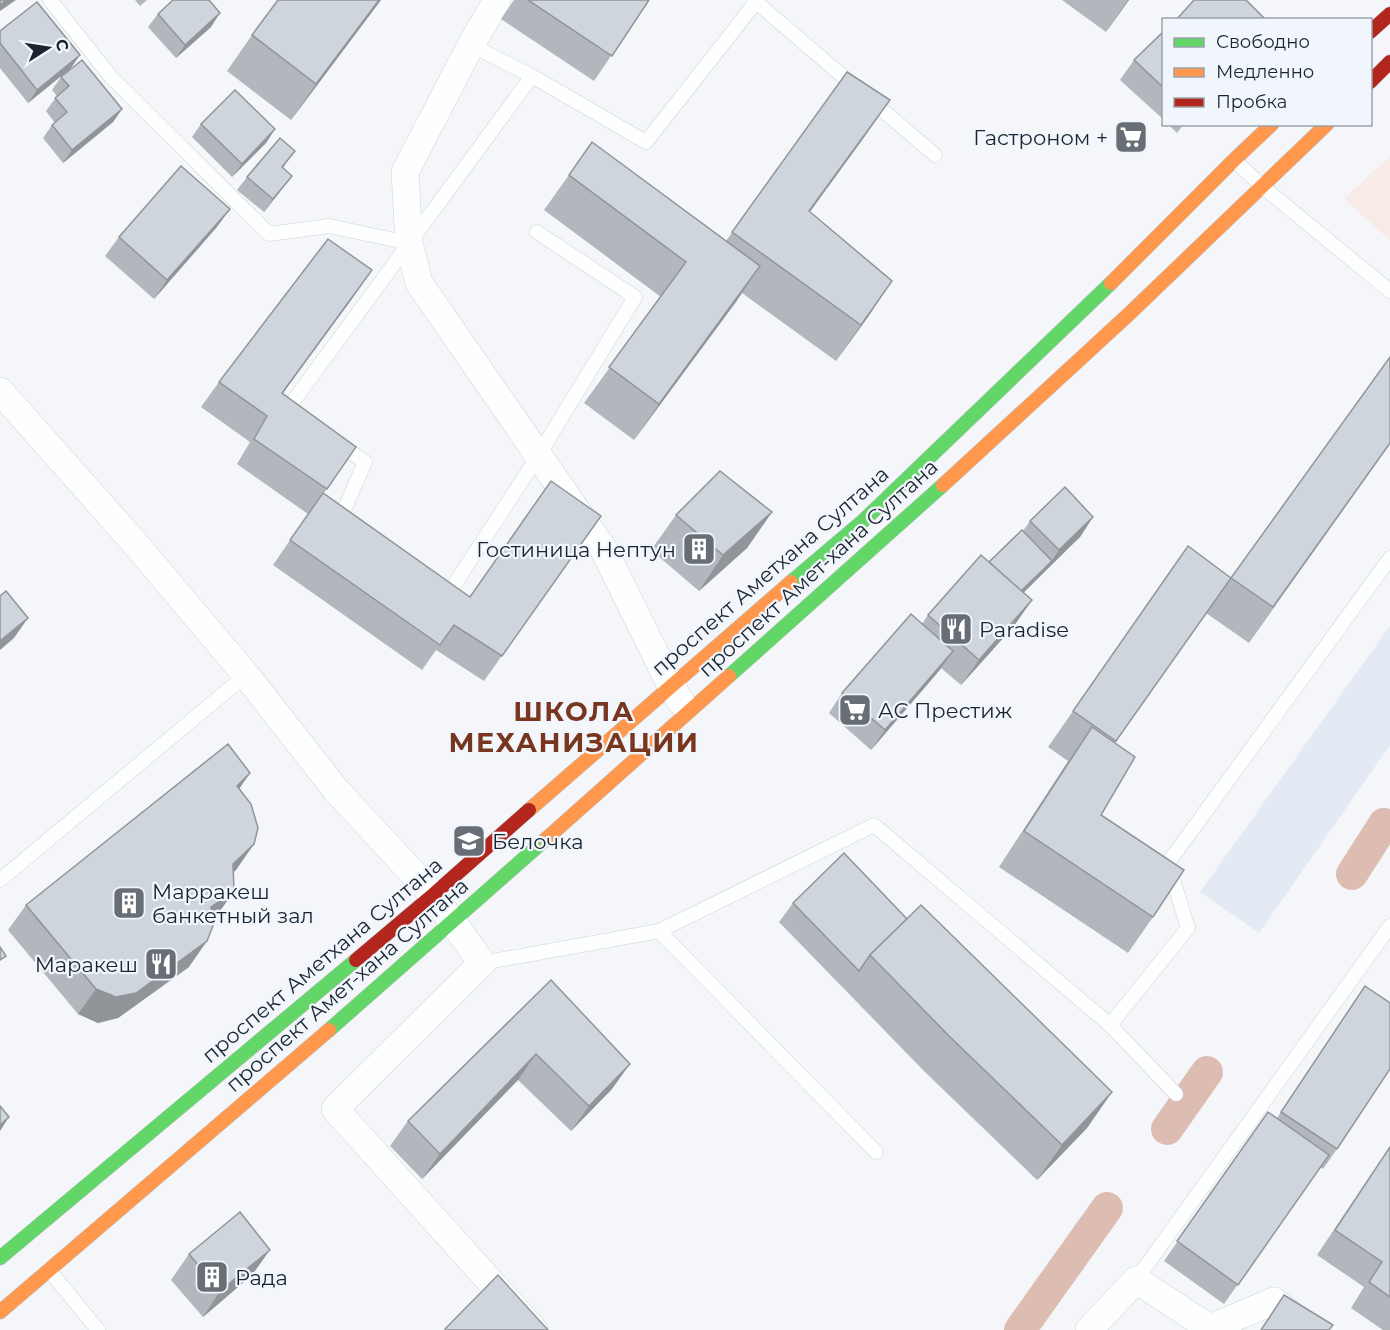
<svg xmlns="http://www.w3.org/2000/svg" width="1390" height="1330" viewBox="0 0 1390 1330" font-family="Montserrat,sans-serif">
<rect width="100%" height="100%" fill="#f4f6f9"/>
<polygon fill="#e3eaf3" points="1390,626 1390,745 1259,933 1200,892"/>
<polygon fill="#f8eae7" points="1390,156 1390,240 1344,199"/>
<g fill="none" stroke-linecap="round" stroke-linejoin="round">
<g stroke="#ddbdb2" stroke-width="32">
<polyline points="1352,874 1384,824"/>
<polyline points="1167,1129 1207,1072"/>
<polyline points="1020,1330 1107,1208"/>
</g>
<g stroke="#ced4da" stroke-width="15">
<g id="lane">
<polyline points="50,0 111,77 269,234 329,226 409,243"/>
<polyline points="756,2 935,155"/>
<polyline points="471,45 532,76 646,142 756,2 754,0"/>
<polyline points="1234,160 1263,187 1390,291"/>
<polyline points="297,413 289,407 532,76"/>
<polyline points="337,526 365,462 339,444"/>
<polyline points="445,599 538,456 635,297 537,232"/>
<polyline points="0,880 246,675"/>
<polyline points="659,931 876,1152"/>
<polyline points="482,963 659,931 874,825 1110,1025 1176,1094"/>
<polyline points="1110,1025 1188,928 1168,863 1390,558"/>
<polyline points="49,1270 98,1330"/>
<polyline points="1136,1280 1390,926"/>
</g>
</g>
<g stroke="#ced4da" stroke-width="28">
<g id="street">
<polyline points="497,0 471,45 405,172 409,243 419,283 604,550 671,686 681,702"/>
<polyline points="0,391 133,541 246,675 336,790 433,895 482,963 335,1109 534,1330"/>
<polyline points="1089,1330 1136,1280 1210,1328 1274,1301 1310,1330"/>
</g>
</g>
<g stroke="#bcc2c8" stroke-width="15">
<g id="fast">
<polyline points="791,582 863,521 1111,283"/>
<polyline points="729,676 943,485"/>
<polyline points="329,1030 546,839"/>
<polyline points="0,1258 356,960"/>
</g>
</g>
<g stroke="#bcc2c8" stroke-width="15">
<g id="slow">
<polyline points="1111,283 1234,160 1272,124"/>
<polyline points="943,485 1129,314 1327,124"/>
<polyline points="529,810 791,582"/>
<polyline points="546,839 729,676"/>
<polyline points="0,1312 329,1030"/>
</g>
</g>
<g stroke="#bcc2c8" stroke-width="15">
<g id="jam">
<polyline points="1370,32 1390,14"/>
<polyline points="1370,82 1390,62"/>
<polyline points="356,960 433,895 529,810"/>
</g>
</g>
<use href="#lane" stroke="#fdfefe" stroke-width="14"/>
<use href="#street" stroke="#fdfefe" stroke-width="27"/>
<use href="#fast" stroke="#63d668" stroke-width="14"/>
<use href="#slow" stroke="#ff974d" stroke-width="14"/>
<use href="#jam" stroke="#b3261e" stroke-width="14"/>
</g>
<g fill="#b2b7bd">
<polygon points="135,0 147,0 140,6"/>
<polygon points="278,0 381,0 291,120 227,71 252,35"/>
<polygon points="514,0 649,0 594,81 501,19"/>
<polygon points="1062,0 1129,0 1106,32"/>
<polygon points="158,14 211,27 176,58 148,27"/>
<polygon points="0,31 71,68 28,103 0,68"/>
<polygon points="1164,31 1164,120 1120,80 1134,60"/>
<polygon points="847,72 865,136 810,212 868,317 836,361 742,293 634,440 584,403 661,297 544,210 569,175 726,241"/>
<polygon points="61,77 122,109 113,122 63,163 43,138 52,125 55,123 46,111 57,96 52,90"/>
<polygon points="201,124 275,129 266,143 232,177 192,137"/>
<polygon points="1168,124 1184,124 1177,133"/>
<polygon points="286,164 283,168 282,189 264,212 237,190 247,177"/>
<polygon points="230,209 216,228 154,299 105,256 119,237"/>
<polygon points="354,296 282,394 356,447 324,493 470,597 601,516 484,681 436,650 422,670 273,565 308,514 237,464 250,442 201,407 219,382"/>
<polygon points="1390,444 1249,643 1206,613 1115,743 1101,815 1153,917 1128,953 999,867 1068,761 1048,747 1188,546 1231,578"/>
<polygon points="772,512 747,548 699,591 651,550 676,515"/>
<polygon points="1093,517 1080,537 1046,569 1042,574 1023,593 1032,600 1014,626 961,685 941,668 871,750 829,713 842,693 922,624 928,615 1023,531 1030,521"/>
<polygon points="250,773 239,789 254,844 233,873 216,917 212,920 189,967 118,1018 98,1023 78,1014 8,930 26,905"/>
<polygon points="793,903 907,919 1112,1092 1087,1128 1037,1180 924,1071 779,922"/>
<polygon points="551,980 612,1089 571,1131 518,1080 422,1179 390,1146 408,1121"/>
<polygon points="1365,986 1337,1149 1323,1169 1320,1167 1224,1304 1164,1261 1268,1112 1277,1118"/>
<polygon points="1390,1146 1390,1330 1383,1330 1351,1308 1364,1287 1317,1255"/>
<polygon points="189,1254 252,1275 203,1317 171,1280"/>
</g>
<g fill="#91959a">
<polygon points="6,0 16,0 0,11 0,5"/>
<polygon points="379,0 381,0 291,120 316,84"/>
<polygon points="1128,0 1129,0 1106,32"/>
<polygon points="220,13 211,27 176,58 185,45"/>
<polygon points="80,55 71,68 28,103 37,90"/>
<polygon points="890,100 865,136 784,247 809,211"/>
<polygon points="122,109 113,122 63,163 72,150"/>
<polygon points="275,129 266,143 232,177 242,164"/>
<polygon points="292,176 282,189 264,212 273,199"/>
<polygon points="230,209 216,228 154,299 167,280"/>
<polygon points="760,266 736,302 634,440 659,404"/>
<polygon points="372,270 354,296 264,419 282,393"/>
<polygon points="892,281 868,317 836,361 861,325"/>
<polygon points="772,512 747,548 699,591 723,555"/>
<polygon points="1093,517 1080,537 1009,607 1018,594 1051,562 1059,550"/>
<polygon points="1032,600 1014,626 961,685 979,660"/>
<polygon points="28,618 14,638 0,650 0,641"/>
<polygon points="953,651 939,671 871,750 885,730"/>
<polygon points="250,773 232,799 237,786"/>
<polygon points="254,844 236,870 215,890 233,864"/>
<polygon points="234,891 216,917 194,933 211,907"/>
<polygon points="207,941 189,967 118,1018 98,1023 78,1014 96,989"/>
<polygon points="536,1054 518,1080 422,1179 440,1154"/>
<polygon points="630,1064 612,1089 571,1131 589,1106"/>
<polygon points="1112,1092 1087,1128 1037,1180 1062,1145"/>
<polygon points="9,1117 0,1131 0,1125"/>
<polygon points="270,1250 252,1275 203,1317 220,1291"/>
</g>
<g fill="#cfd5dc" stroke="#91959a" stroke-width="1.5">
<polygon points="0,0 6,0 0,5"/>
<polygon points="173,0 209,0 220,13 185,45 158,14"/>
<polygon points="278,0 379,0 316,84 252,35"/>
<polygon points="528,0 649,0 612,56"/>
<polygon points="1194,0 1246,0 1266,20 1176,20"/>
<polygon points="37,2 80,55 37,90 0,43 0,31"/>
<polygon points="1164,31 1164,88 1134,60"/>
<polygon points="82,60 122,109 72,150 52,125 67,112 55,98 69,86 61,77"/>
<polygon points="847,72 890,100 809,211 892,281 861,325 732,232"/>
<polygon points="235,90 275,129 242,164 201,124"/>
<polygon points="280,138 295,151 282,167 292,176 273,199 247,177"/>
<polygon points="592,142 760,266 659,404 609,367 686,262 569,175"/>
<polygon points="181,166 230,209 167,280 119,237"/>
<polygon points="328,239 372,270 282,393 356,447 327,489 254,439 267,416 219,382"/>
<polygon points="1390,357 1390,443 1273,607 1231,578 1116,741 1073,711 1188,546 1231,578"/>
<polygon points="720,471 772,512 723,555 676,515"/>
<polygon points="551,481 601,516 502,656 454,625 440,645 290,540 323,493 470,597"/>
<polygon points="1065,487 1093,517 1059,550 1030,521"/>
<polygon points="1022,530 1052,561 1021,591 989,562"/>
<polygon points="981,555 1032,600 979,660 928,615"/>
<polygon points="6,591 28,618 0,641 0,596"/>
<polygon points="911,614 953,651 885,730 842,693"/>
<polygon points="1092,727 1135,757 1101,815 1184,870 1153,917 1024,831"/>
<polygon points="228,744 250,773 237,786 251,804 258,828 254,844 233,864 234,891 211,907 213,926 207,941 136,993 116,997 96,989 26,905"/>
<polygon points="844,853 907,919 870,955 859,971 793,903"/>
<polygon points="921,905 1112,1092 1062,1145 949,1036 870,955"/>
<polygon points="0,947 6,956 0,960"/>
<polygon points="551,980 630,1064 589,1106 536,1054 440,1154 408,1121"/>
<polygon points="1365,986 1390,1003 1390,1069 1337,1149 1281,1112"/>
<polygon points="0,1106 9,1117 0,1125"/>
<polygon points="1268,1112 1329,1155 1238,1285 1177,1241"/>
<polygon points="1390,1147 1390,1297 1369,1282 1382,1262 1335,1230"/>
<polygon points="240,1212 270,1250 220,1291 189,1254"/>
<polygon points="498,1275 548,1330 446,1330 445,1329"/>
<polygon points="1284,1295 1333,1325 1329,1330 1261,1330"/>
</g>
<defs>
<g id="supermarket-square" transform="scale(1.725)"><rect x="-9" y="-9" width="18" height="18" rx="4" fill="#676e76" stroke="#f1f6fc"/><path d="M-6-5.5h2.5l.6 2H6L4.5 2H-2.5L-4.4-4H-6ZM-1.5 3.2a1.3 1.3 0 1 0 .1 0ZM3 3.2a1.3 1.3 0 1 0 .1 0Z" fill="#fff"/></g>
<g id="building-square" transform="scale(1.725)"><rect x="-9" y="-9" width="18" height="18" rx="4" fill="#676e76" stroke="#f1f6fc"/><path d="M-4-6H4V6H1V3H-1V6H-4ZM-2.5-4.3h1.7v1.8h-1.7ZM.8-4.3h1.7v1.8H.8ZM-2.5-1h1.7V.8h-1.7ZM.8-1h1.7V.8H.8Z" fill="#fff"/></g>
<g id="restaurant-square" transform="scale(1.725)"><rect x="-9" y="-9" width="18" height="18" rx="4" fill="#676e76" stroke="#f1f6fc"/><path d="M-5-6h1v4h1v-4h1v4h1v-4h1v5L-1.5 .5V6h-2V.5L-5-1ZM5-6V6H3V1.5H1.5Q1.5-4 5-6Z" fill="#fff"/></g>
<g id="school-square" transform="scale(1.725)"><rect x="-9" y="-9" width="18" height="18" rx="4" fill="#676e76" stroke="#f1f6fc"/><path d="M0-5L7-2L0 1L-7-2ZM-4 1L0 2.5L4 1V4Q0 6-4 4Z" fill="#fff"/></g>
</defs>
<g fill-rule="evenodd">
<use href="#supermarket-square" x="1131" y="137"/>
<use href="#building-square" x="699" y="549"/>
<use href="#restaurant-square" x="956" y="629"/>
<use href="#supermarket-square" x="855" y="710"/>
<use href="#school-square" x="469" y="841"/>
<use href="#building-square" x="129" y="903"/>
<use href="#restaurant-square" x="161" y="964"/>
<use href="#building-square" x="212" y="1277"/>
</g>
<g text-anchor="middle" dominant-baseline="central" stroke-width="4.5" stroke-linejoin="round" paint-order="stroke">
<g font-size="21" fill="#1b252f" stroke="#f1f6fc" text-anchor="start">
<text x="1108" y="137" text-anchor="end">Гастроном +</text>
<text x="676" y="549" text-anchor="end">Гостиница Нептун</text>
<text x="979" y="629">Paradise</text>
<text x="878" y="710">АС Престиж</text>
<text x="492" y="841">Белочка</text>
<text x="152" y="891">Марракеш<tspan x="152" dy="24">банкетный зал</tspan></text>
<text x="138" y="964" text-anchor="end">Маракеш</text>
<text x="235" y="1277">Рада</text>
</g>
<g font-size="21" fill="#1b252f" stroke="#f1f6fc">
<text transform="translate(818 568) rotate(-42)">проспект Амет-хана Султана</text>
<text transform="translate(770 571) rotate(-41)">проспект Аметхана Султана</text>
<text transform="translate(322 960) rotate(-40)">проспект Аметхана Султана</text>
<text transform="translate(347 985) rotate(-41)">проспект Амет-хана Султана</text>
</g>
<g font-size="27" font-weight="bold" letter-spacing="1.5" fill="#79361f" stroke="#f1f6fc">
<text x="574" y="711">ШКОЛА<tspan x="574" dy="31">МЕХАНИЗАЦИИ</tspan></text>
</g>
</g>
<rect x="1162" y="18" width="210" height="108" fill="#f1f6fc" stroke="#9ba2aa" stroke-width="1.5"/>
<rect x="1174" y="38" width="30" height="9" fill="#63d668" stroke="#9ba2aa" stroke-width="1.5"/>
<text x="1216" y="48" font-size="18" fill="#1b252f">Свободно</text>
<rect x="1174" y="68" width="30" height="9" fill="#ff974d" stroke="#9ba2aa" stroke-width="1.5"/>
<text x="1216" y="78" font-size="18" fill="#1b252f">Медленно</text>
<rect x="1174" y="98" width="30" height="9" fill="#b3261e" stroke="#9ba2aa" stroke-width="1.5"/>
<text x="1216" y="108" font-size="18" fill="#1b252f">Пробка</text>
<g transform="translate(48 48) rotate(78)" stroke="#f1f6fc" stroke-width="4.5" paint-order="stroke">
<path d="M0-4.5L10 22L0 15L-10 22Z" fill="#1b252f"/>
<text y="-9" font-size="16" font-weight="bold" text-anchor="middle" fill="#1b252f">С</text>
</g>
</svg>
